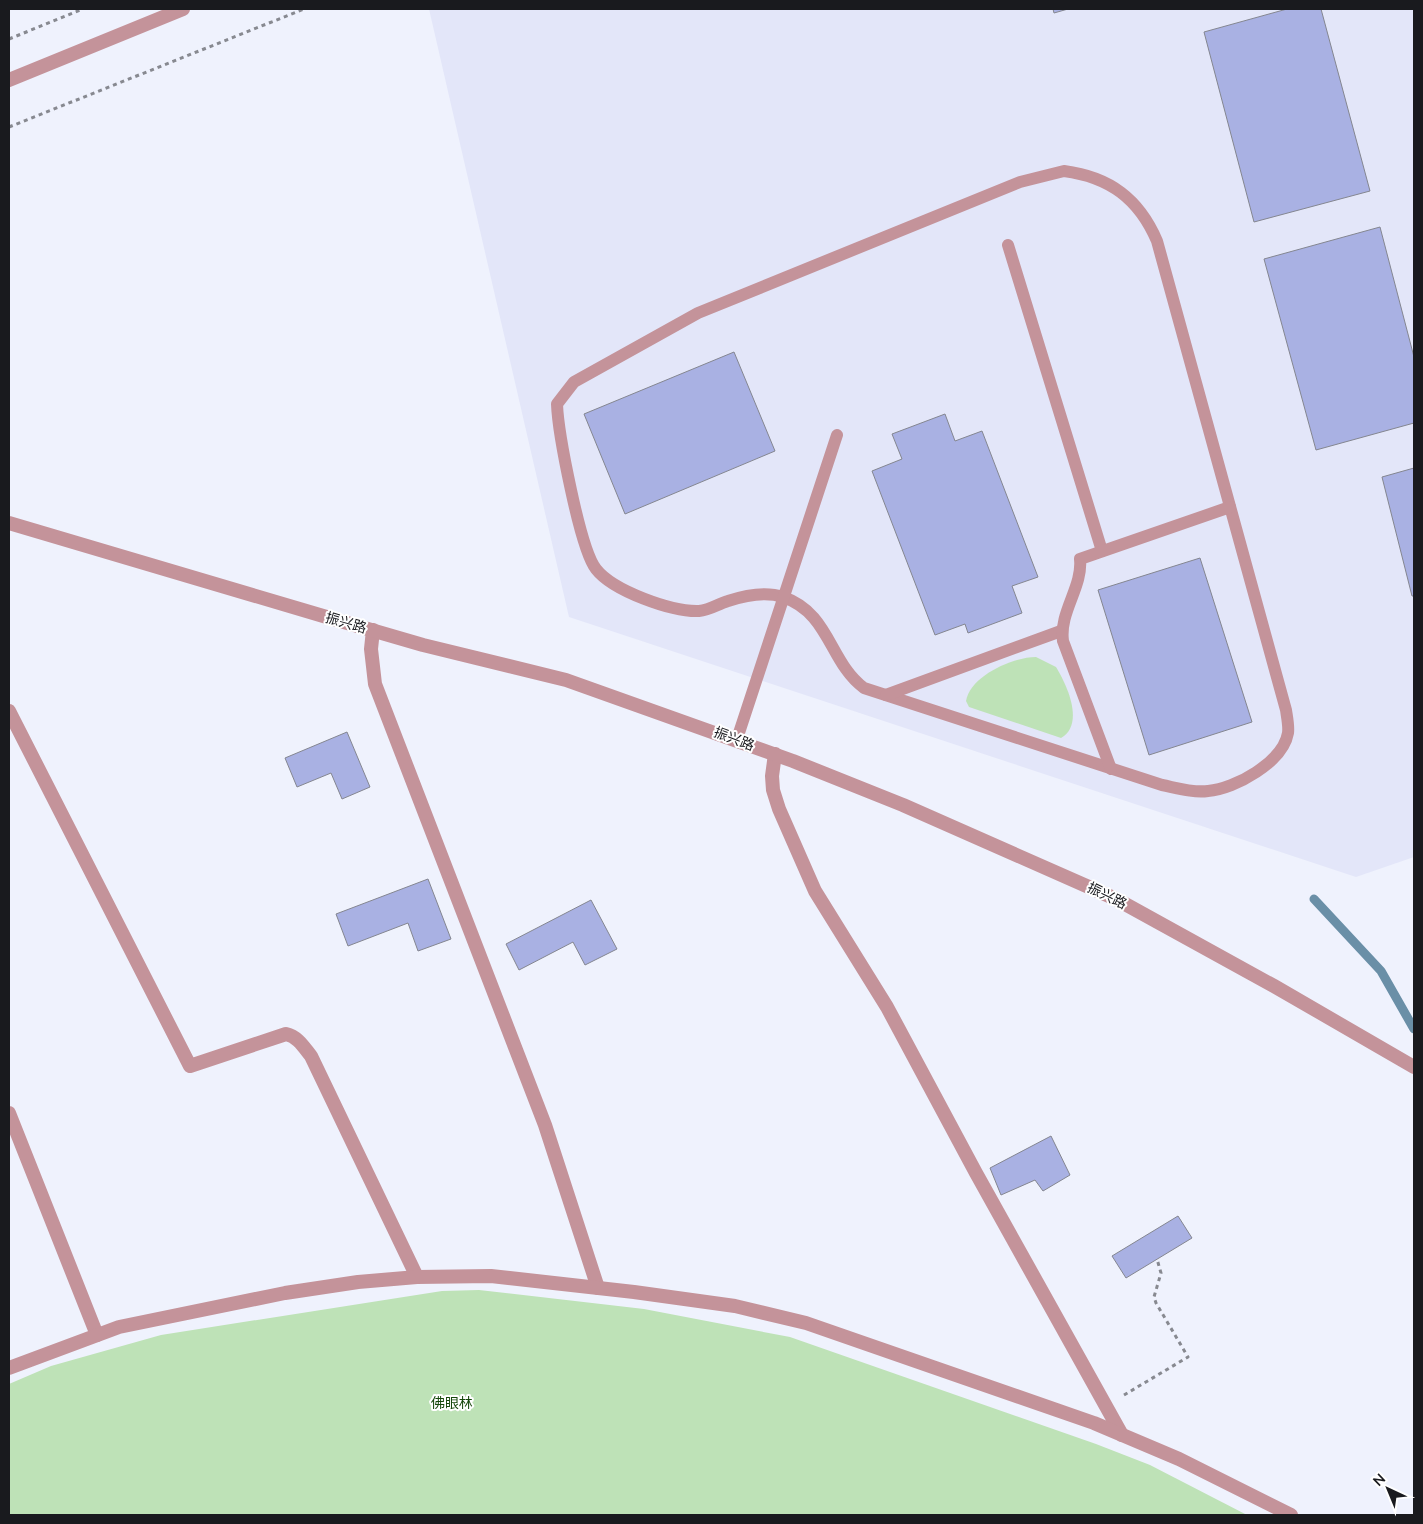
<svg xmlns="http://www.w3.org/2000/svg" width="1423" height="1524" viewBox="0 0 1423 1524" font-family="'Nunito Sans','Noto Sans SC',sans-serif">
<rect width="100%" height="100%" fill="#eff2fd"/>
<polygon fill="#e3e6f9" points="429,9 1414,9 1414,857 1356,877 569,617"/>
<g fill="#bee2b7">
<path d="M1036 657 1056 667C1067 685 1085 724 1061 738L969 707 966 701C970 676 1013 657 1036 657Z"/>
<polygon points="479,1290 644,1309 790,1337 1096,1444 1150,1465 1247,1515 9,1515 9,1384 51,1366 161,1335 442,1291"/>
</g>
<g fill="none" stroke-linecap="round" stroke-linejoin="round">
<polyline stroke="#6a8fa7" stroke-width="9" points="1314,899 1381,971 1414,1029"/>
</g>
<g fill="#a9b1e3" stroke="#848690">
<polygon points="1053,9 1068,9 1054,13"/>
<polygon points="1287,9 1321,9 1370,191 1254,222 1204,32"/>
<polygon points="1380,227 1414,357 1414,423 1316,450 1264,259"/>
<polygon points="734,352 775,451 625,514 584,414"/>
<polygon points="945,414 955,441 982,431 1038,577 1012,586 1022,613 968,633 965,624 935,635 872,471 902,459 892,434"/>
<polygon points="1414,468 1414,596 1412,596 1382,477"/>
<polygon points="1200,558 1252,722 1149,755 1098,590"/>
<polygon points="347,732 370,787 342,799 331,773 297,787 285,758"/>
<polygon points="428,879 451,939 418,951 408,923 348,946 336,914"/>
<polygon points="591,900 617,949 585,965 573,942 519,970 506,944"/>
<polygon points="1051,1136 1070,1175 1043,1191 1035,1180 1001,1195 990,1168"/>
<polygon points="1178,1216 1192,1238 1126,1278 1112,1256"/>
</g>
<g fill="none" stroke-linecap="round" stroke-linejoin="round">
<g stroke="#878990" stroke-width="3" stroke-dasharray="4 4" stroke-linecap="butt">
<polyline points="9,39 83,9"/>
<polyline points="9,127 304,9"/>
<polyline points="1124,1395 1188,1357 1156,1303 1154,1297 1161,1273 1157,1259"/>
</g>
<g stroke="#c4939a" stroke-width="12">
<path d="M1064 171C1110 177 1139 199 1157 241L1286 710C1287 717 1289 726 1288 733 1283 762 1235 789 1208 791 1193 793 1177 788 1162 785L864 688C829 662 830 613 783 597 765 591 746 595 728 601 718 604 710 610 699 611 672 612 613 591 596 569 580 549 558 432 557 404L574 382 698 313 1020 182Z"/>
<polyline points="1008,245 1102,551"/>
<polyline points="886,695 1061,631"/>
<polyline points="737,739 837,435"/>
<path d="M1111 769 1063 641C1059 612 1083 587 1080 559L1230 507"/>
</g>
<g stroke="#c4939a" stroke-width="14">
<polyline points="373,630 371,649 375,684 545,1125 598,1288"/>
<path d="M9 711 190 1066 286 1034C298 1037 303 1046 311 1056L417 1277"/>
<polyline points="775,754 772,776 773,790 779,809 815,891 887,1007 976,1173 1122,1435"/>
<polyline points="9,1113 97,1335"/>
<polyline points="9,1368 119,1327 285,1293 358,1282 417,1277 491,1276 634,1292 735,1306 806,1323 1094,1423 1179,1459 1291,1515"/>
</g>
<g stroke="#c4939a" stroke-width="14">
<polyline points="9,80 183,9"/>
<polyline points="9,523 330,618 423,645 566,680 793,761 903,805 1116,899 1274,986 1414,1067"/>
</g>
</g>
<g text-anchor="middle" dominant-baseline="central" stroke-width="4" stroke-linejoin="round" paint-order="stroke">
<g font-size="14" fill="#191a1e" stroke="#fff">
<text transform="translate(346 623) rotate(16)">振兴路</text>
<text transform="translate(734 739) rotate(21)">振兴路</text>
<text transform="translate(1107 896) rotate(26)">振兴路</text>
</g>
<g font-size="14" fill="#15460a" stroke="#fff">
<text x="452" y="1403">佛眼林</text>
</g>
</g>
<rect width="1423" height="1524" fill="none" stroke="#191a1e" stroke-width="20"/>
<g transform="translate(1388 1489) rotate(316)" stroke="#ffffff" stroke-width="4" paint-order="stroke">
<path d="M0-4L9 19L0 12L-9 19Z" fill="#191a1e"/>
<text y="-8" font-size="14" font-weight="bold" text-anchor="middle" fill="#191a1e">N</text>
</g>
</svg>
